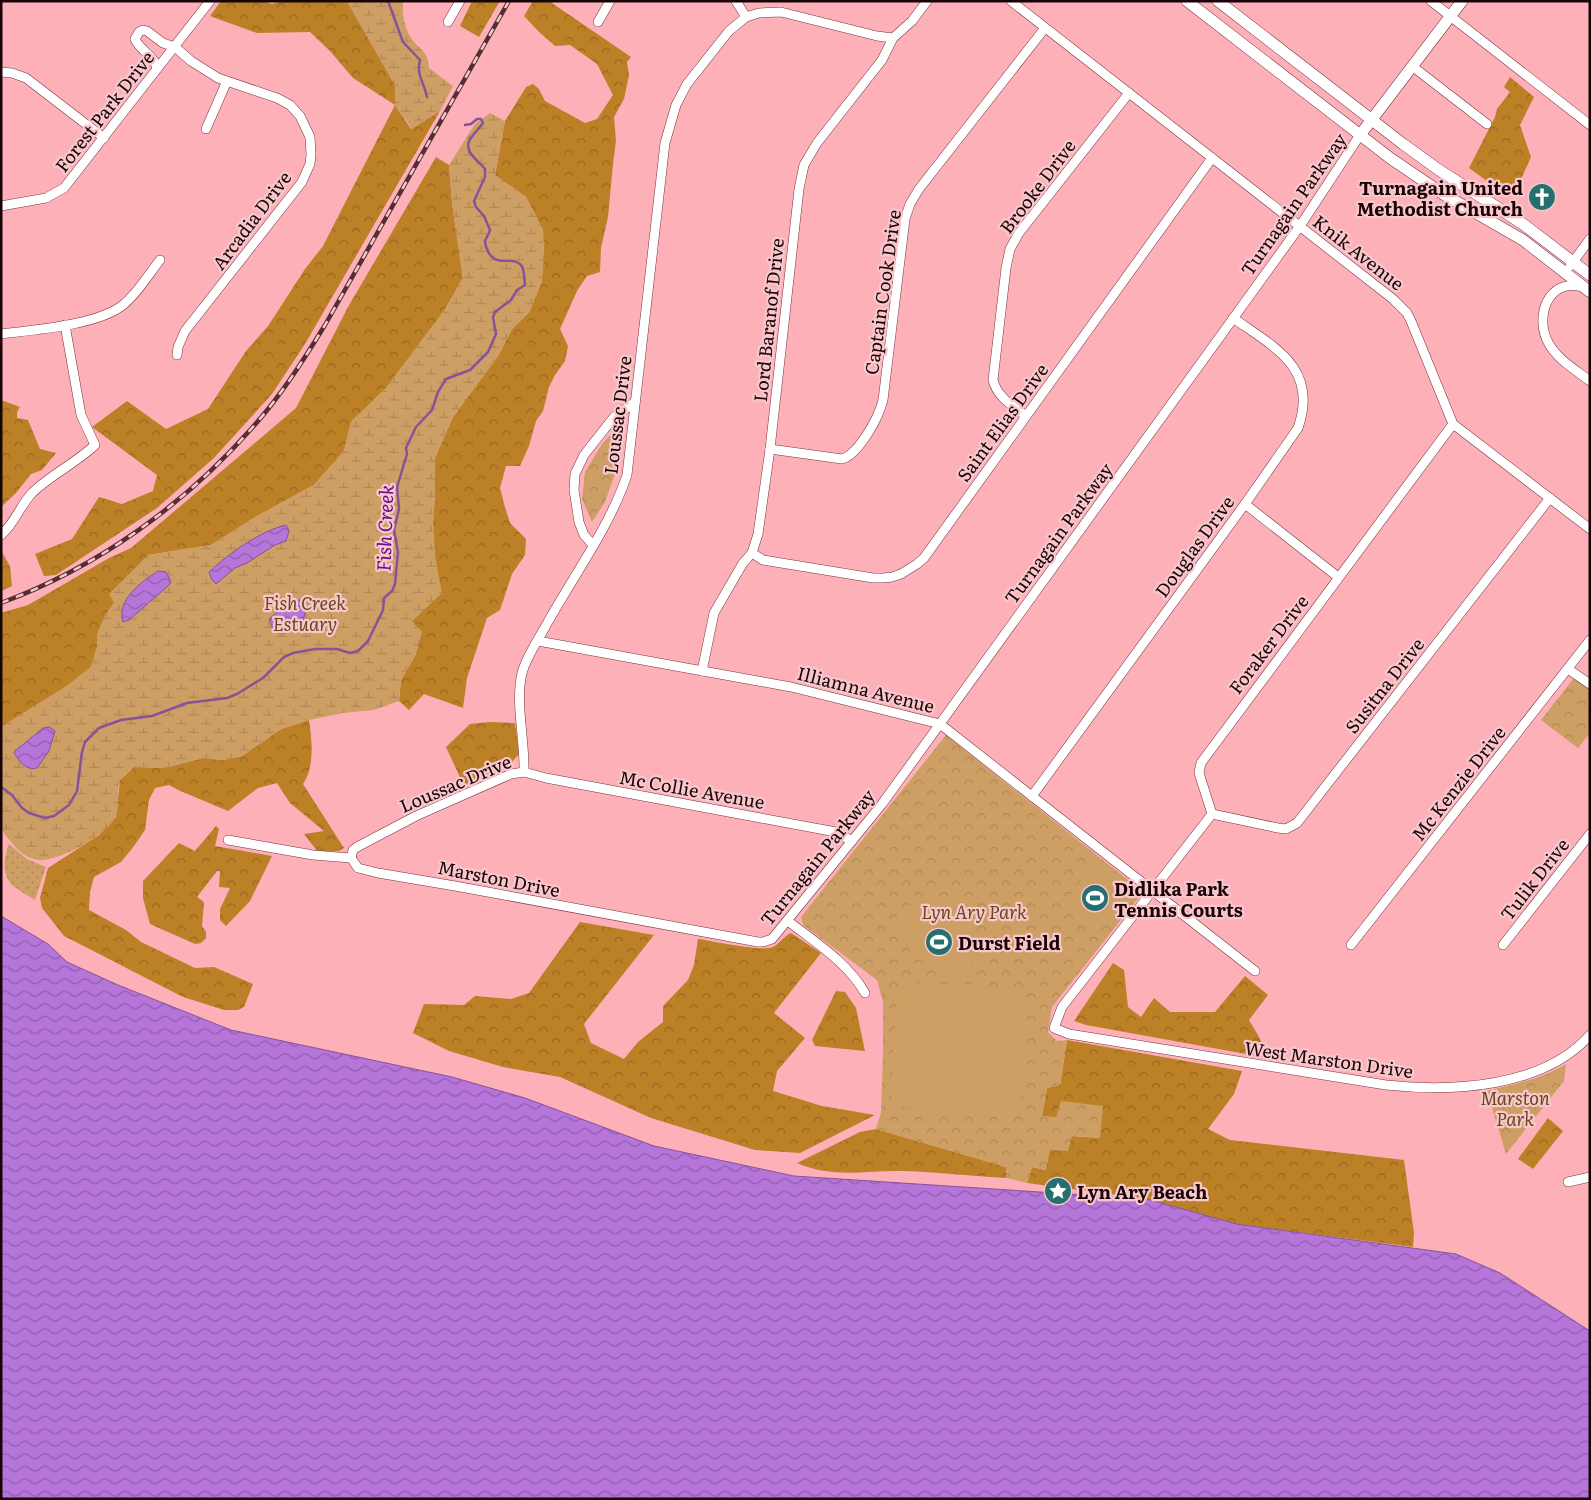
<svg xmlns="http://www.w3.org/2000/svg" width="1591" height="1500" viewBox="0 0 1591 1500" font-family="Literata,serif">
<defs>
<pattern id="grass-dots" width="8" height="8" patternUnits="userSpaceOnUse" patternTransform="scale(1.25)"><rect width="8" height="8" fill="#ce9f64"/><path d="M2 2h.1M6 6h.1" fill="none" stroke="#b08755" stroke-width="1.8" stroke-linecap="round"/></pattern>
<pattern id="forest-crowns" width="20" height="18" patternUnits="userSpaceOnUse" patternTransform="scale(1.25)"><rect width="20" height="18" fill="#bc8027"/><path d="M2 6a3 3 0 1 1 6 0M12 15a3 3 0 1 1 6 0" fill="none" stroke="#986720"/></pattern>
<pattern id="wetland-marsh" width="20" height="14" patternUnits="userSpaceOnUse" patternTransform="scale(1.25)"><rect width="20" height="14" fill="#ce9f64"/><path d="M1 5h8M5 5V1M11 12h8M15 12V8" fill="none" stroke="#b08755"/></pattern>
<pattern id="park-crowns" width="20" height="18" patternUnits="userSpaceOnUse" patternTransform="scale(1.25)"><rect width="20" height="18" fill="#ce9f64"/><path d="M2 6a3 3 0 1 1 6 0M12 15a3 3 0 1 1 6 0" fill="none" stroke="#b08755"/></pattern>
<pattern id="water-waves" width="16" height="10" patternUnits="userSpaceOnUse" patternTransform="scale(1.25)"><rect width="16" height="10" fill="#b575d9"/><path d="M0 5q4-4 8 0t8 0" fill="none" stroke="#925eae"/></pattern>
</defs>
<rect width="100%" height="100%" fill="#feb0b8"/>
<path fill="url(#grass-dots)" d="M9 844 27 859 46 867 35 900C16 888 2 884 5 859 6 854 7 848 9 844Z"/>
<g fill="url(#forest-crowns)">
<polygon points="221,1 262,1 272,4 283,1 347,1 395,85 395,105 411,129 440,111 305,344 272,394 214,458 157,508 56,575 44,576 35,554 72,539 99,497 122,504 153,491 157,475 92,427 127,401 166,429 208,409 246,351 268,326 305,269 323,246 395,105 353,78 330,51 310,32 257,33 210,16"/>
<polygon points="472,1 500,1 479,37 460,26"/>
<polygon points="533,1 549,1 631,57 627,62 629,75 624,99 614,117 616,141 613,164 608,217 601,248 600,272 587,276 577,291 560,329 568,346 565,361 555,375 549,387 543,411 536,421 529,446 520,466 506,466 500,488 504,504 510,523 526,539 525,555 512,574 500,610 487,618 467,678 463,708 424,694 409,710 399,701 401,680 416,654 411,621 423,610 435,556 433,523 435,495 435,458 453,417 498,356 512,329 530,311 544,255 543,230 526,197 495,175 505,121 526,87 533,84 539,89 545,101 585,123 597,119 613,95 597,64 570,45 555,46 539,32 524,16"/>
<polygon points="1510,77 1534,97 1520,125 1531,157 1522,177 1506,195 1469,168 1495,117 1497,109 1510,92 1504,87"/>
<polygon points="436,157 449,165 452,203 463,278 444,311 386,388 351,422 344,451 314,485 257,516 211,545 148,555 105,616 97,635 97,647 91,667 67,686 1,727 1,613 28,605 109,558 131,548 296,408 348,307"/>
<polygon points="1,400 20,407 17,412 17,418 28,420 40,449 56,453 42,470 31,474 16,493 1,507"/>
<polygon points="2,552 10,566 12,586 1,591"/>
<path d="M309 720C312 740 315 767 303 784L344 848 339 851 318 852 304 834 324 831 290 803 277 783 258 788 228 811 178 790 169 785 155 788 149 800 145 830 134 846 121 862 94 877 90 892 89 910 126 930 141 942 195 968 214 967 253 984 244 1007 238 1010H224L183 997 64 936 42 908 40 898 48 868 99 835 116 817 120 780 134 767 164 768 203 758 223 760 242 756 281 729Z"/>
<polygon points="489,722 515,723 519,754 510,764 464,786 446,747 470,724"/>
<polygon points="216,826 219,829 215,846 272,856 250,901 226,926 220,920 220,909 230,888 219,887 220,871 217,871 197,897 204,902 202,926 206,932 206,938 201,943 195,944 150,924 143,898 143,881 179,843 195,851"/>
<path d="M580 922 654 935 584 1024 591 1043 624 1059 638 1042 663 1022V1006L688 980 694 965 698 939C714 941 761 952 773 947 779 944 784 936 791 933L821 953 774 1013 805 1038 777 1071 773 1091 822 1106 875 1115 800 1153 755 1150 651 1118 560 1077 503 1067 449 1051 413 1033 424 1004 464 1005 475 996 511 999 529 993Z"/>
<polygon points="1113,963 1124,970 1128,1007 1141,1017 1154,998 1170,1012 1215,1012 1245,976 1268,995 1249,1020 1259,1037 1268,1058 1086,1025 1074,1021"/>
<polygon points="836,991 845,992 856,1008 865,1051 815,1046 812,1040"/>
<polygon points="1067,1040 1242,1071 1234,1094 1208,1129 1230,1140 1404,1160 1414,1233 1413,1247 1236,1224 1147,1199 1027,1183 1032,1167 1046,1170 1049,1150 1072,1136 1100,1138 1056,1118 1042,1116 1047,1088 1060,1085"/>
<polygon points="1548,1118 1563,1131 1533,1169 1518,1159"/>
<path d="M876 1129 1006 1167 1007 1178C972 1176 938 1172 903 1171 865 1170 834 1179 797 1163L860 1132Z"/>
</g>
<g fill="url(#wetland-marsh)">
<path d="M347 1H403C402 12 404 26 410 36 418 50 428 49 429 68L453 86 440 111 412 129 395 105V85Z"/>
<path d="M490 113 505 121 495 175 526 197 543 230 544 255 542 282 530 311 512 329 498 356 453 417 435 458V495L433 523 435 556 442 593 412 621 422 632 416 654 401 680 399 701 374 710 343 713 309 720 281 729 242 756 223 760 203 758 164 768 134 767C130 771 122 776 120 781 116 791 120 805 116 815 110 834 58 862 39 860 22 859 10 841 1 829V727L67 686 91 667 97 647V635L105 616 114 603 109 594 148 555 211 545 257 516 314 485 344 451 351 422 386 388 444 311 463 278 452 203 449 165 475 124Z"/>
</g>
<g fill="url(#park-crowns)">
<polygon points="620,424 617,468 605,502 592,522 582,499 585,472 602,444"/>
<polygon points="1574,678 1590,690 1590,733 1578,748 1541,720"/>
<polygon points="946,735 1143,892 1052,1007 1048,1032 1057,1041 1067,1040 1060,1085 1047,1088 1042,1116 1056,1117 1061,1101 1103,1106 1100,1138 1072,1136 1068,1151 1050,1150 1046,1170 1032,1167 1027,1183 1007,1178 1006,1167 876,1129 881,1112 883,1052 883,1002 877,980 803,925 801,917"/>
<path d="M1566 1064 1564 1081 1506 1154 1487 1091C1514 1084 1542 1079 1566 1064Z"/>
</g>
<g fill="#ce9f64">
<polygon points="1092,867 1126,895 1099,929 1065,902"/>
<polygon points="951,898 966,905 973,919 972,975 954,976 931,969 912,954 898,930 896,908"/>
<polygon points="904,982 1013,987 1027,1004 1020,1109 1013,1117 898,1107 891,1099 897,991"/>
</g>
<g fill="url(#water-waves)" stroke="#86539a">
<path d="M286 525 289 531 286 541 275 545 247 563 235 568 216 584 212 580 209 572C228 554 260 531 286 525Z"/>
<path d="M158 571 166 572 171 582 169 585 129 620 123 622C116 600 141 582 158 571Z"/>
<path d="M296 600H302L306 610 301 628C296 630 291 631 285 633 273 635 273 629 269 619L283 607Z"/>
<path d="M49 727 55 731 49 751 37 768C26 771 18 761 14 752L43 728Z"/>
<polygon points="1,916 48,944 67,962 118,985 231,1030 452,1077 525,1098 654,1146 794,1176 1147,1199 1236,1224 1456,1254 1500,1273 1590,1331 1590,1499 1,1499"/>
</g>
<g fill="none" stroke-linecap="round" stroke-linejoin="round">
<g stroke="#86539a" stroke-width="2.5">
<path d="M388 1 403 42 420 60C416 75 424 82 427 97"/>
<path d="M1 787 12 795 22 808 29 813 45 818 54 816 69 805 77 791 82 752 85 742 99 728 121 720 152 716 187 703 227 698 237 694 263 678 284 657 293 653 315 649H337L350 653 358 651 368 641 383 610 384 598 392 591 395 584 398 552 394 530 399 509 397 487 407 454 406 448 416 427 432 410 438 392 446 379 470 370 488 352 496 334 493 317 495 312 511 300 517 290 525 285C524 279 525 269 521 265 512 255 494 269 487 249 486 248 485 242 485 241 486 238 489 234 490 230L484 216 476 207 474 201 485 177V169C478 160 463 152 470 139 474 133 479 129 483 123L481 119H477L471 124 465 125"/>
</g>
<g stroke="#74333e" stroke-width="10">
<g id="street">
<polyline points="736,1 746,17"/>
<polyline points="1011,1 1393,299 1407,313 1411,321 1453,424 1590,529"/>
<polyline points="1431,1 1590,125"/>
<polyline points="448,22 460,1"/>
<polyline points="598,22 610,1"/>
<polyline points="1412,66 1487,124"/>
<path d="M157 68C154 55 140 51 135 39L139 32 143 30 147 31 163 43 175 47 191 61 218 78 277 98 290 105 300 116 310 137 311 155 310 164 302 182 185 331 178 347 177 355"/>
<polyline points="1,72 12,73 26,78 104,138"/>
<polyline points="206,129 227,81"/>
<polyline points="1,206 46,198 64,188 210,1"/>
<polyline points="1570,266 1590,239"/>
<path d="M1582 287C1547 277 1534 319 1549 344 1558 360 1576 370 1590 381"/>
<path d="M1 334C34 330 98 325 123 305 138 293 148 275 160 260"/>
<path d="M1026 416C1013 406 997 397 993 380L1006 268 1010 249 1019 233 1129 93"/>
<path d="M770 449 842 459C859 454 879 417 883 400L905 219 910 204 919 189 1045 28"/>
<polyline points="1245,504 1338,577"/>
<path d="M1 535C16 522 20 505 33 492 52 474 76 463 95 445L81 415 65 325"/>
<polyline points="593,545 584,535 579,522 574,490 575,474 584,455 614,417 635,402"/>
<polyline points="752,553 763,560 873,578 883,578 892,577 901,574 917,564 924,558 1212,158"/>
<polyline points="538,641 791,687 940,724 1255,971"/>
<polyline points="1568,669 1590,684"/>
<polyline points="702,671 714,613 743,563 752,553 758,534 770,449 799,189 804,165 817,143 882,60 893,38 912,21 927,1"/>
<path d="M524 772C525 741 515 702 522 673 526 658 536 643 544 629 571 579 609 529 627 475L665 143 676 105 687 84 729 31 746 17 759 13 781 12 877 36 893 38"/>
<path d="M1032 796 1245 504 1298 428C1319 368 1274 347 1233 318"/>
<path d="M1212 814 1062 1007 1054 1028 1069 1034 1386 1085C1452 1092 1543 1088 1590 1035"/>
<polyline points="1212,814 1278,828 1286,829 1297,823 1550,498"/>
<polyline points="1212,814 1199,773 1201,763 1453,424"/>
<polyline points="228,840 313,855 351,858 358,868 378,873 455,886 758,942 763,942 772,939 882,804 1300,226 1360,135"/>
<polyline points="351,858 353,850 357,847 416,816 511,774 524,772 546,778 836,832 852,841"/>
<path d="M788 921C816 943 847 962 865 993"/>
<polyline points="1351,945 1590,640"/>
<polyline points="1503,945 1590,834"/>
<polyline points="1568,1182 1590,1177"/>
</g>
</g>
<g stroke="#74333e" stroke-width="12">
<g id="secondary">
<polyline points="1187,1 1390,158 1443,194 1523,240 1590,292"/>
<polyline points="1218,1 1403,144 1439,170 1523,224 1590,275"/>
<polyline points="1360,135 1462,1"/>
</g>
</g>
<use href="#street" stroke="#fff" stroke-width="9"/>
<use href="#secondary" stroke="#fff" stroke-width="11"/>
<g stroke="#532e33" stroke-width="4.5">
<path id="rail" d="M1 603C98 567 184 505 252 428 280 397 303 361 325 325L509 1"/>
</g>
<use href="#rail" stroke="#f7c7cc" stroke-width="2.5" stroke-dasharray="8" stroke-linecap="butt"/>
</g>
<defs>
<g id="church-disc" transform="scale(1.4375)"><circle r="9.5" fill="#25706e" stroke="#f7c7cc"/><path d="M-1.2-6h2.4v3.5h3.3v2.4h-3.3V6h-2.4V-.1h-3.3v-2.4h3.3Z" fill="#fff"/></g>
<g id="stadium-disc" transform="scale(1.4375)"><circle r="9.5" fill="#25706e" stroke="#f7c7cc"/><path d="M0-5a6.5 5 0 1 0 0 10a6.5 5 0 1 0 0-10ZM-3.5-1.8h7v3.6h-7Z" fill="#fff"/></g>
<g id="sight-disc" transform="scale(1.4375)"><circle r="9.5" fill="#25706e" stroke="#f7c7cc"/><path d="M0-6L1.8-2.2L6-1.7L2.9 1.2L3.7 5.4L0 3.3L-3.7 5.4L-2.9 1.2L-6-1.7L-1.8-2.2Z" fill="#fff"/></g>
</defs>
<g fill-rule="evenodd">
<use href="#church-disc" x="1542" y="197"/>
<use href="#stadium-disc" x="1095" y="898"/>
<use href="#stadium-disc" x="939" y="942"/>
<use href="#sight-disc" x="1058" y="1191"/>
</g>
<g text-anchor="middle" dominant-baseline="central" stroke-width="4.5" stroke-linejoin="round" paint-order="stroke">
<g font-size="18" fill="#1a0306" stroke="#f7c7cc">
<text transform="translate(104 111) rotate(-52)">Forest Park Drive</text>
<text transform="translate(1037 186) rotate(-53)">Brooke Drive</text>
<text transform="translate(1293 204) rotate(-55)">Turnagain Parkway</text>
<text transform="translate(251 220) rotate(-53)">Arcadia Drive</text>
<text transform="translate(1359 252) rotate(38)">Knik Avenue</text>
<text transform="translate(882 292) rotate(-82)">Captain Cook Drive</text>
<text transform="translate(768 320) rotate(-84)">Lord Baranof Drive</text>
<text transform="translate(617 415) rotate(-83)">Loussac Drive</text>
<text transform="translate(1002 422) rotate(-54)">Saint Elias Drive</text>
<text transform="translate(1058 533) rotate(-54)">Turnagain Parkway</text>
<text transform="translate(1194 546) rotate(-54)">Douglas Drive</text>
<text transform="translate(1268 644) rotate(-53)">Foraker Drive</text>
<text transform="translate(1384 685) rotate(-52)">Susitna Drive</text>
<text transform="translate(866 689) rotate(14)">Illiamna Avenue</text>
<text transform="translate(455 783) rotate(-23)">Loussac Drive</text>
<text transform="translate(1458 783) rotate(-52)">Mc Kenzie Drive</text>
<text transform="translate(692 789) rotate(10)">Mc Collie Avenue</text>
<text transform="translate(817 857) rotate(-51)">Turnagain Parkway</text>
<text transform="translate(499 878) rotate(11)">Marston Drive</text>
<text transform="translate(1534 879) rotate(-52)">Tulik Drive</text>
<text transform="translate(1329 1059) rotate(8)">West Marston Drive</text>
</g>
<g font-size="18" font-weight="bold" fill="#1a0306" stroke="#f7c7cc" text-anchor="start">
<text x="1523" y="187" text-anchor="end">Turnagain United<tspan x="1523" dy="21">Methodist Church</tspan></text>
<text x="1114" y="888">Didlika Park<tspan x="1114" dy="21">Tennis Courts</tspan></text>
<text x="958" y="942">Durst Field</text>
<text x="1077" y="1191">Lyn Ary Beach</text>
</g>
<g font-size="18" font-style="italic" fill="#67471b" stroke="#f7c7cc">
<text x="305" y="602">Fish Creek<tspan x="305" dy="21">Estuary</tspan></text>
<text x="974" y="911">Lyn Ary Park</text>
<text x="1515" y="1097">Marston<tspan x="1515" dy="21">Park</tspan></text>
</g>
<g font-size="19" font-style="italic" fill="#660d8a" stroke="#f7c7cc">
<text transform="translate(384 528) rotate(-88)">Fish Creek</text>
</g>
</g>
<rect width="1591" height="1500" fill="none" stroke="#1a0306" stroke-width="5"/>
</svg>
